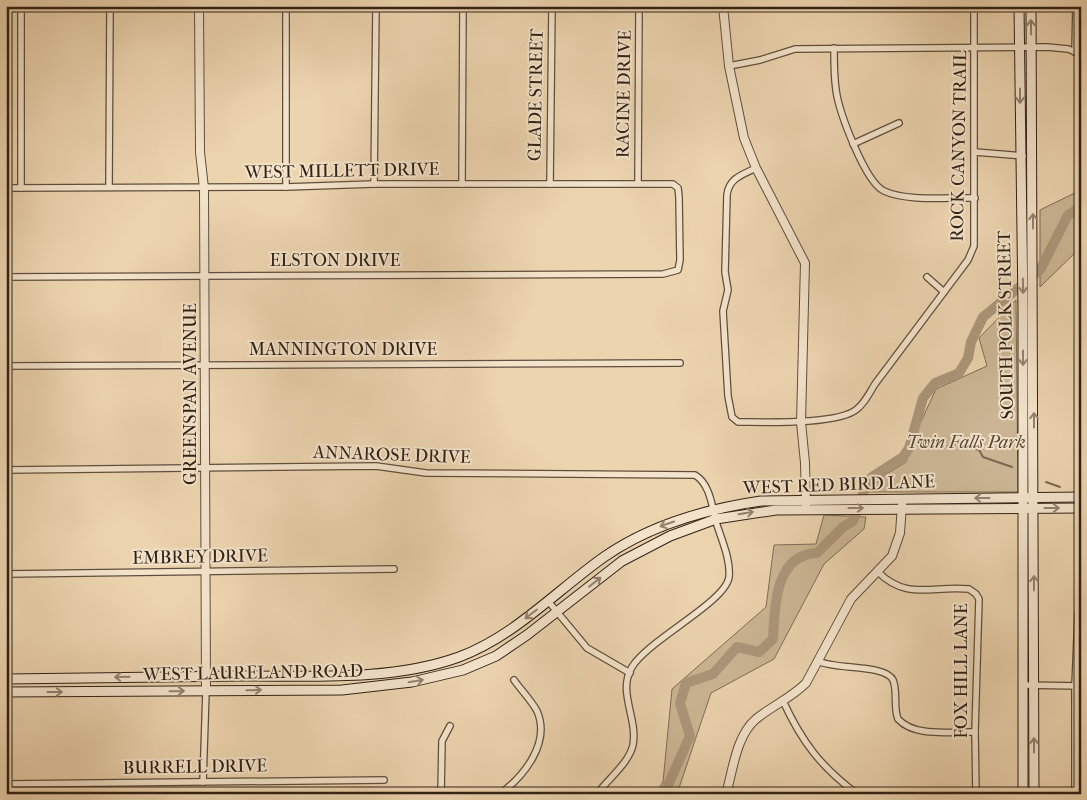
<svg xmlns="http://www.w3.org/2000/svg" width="1087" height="800" viewBox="0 0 1087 800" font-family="'IM FELL French Canon',serif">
<rect width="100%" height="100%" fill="#ecd4af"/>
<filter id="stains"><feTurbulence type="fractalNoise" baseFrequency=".004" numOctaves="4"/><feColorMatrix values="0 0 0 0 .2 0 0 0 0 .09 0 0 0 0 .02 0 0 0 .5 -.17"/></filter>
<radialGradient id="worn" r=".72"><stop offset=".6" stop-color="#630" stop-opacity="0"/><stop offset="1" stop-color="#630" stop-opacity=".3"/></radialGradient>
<g fill="#ccb695" stroke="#7e6c56">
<polygon points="1081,190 1081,247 1040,287 1040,210"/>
<polygon points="1016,300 1018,492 868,492 883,476 906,462 918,428 936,389 987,366 979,338"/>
<polygon points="824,515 866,517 864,529 824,564 774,659 711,693 677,794 655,794 663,782 672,689 766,607 774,545 816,544"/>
</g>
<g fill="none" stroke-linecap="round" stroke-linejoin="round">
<g stroke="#7b6853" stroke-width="2">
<polyline points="910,440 944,447 958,444 979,450 983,457 1012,467"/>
<polyline points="1046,482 1060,487"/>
</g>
<path stroke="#ac977b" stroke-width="10" d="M664 794 690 736 680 703 686 683 713 674 737 647 759 652 773 639C775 605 775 555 817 553L843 527 853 521 864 491 872 477 903 457 909 448 923 398 935 383 959 373 968 358 971 342 983 317 1040 270 1068 215 1081 207"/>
<g stroke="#604e3c" stroke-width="8">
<g id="minor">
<polyline points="21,6 21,188"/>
<polyline points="286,6 286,187"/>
<path d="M834 48C834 62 834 76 836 90 839 112 865 182 884 191 908 202 949 197 975 198"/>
<polyline points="1075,52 1076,6"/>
<polyline points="729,66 760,60 795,49 1047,47 1068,49 1081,54"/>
<polyline points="853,144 899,123"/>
<polyline points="975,152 1023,156"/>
<path d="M756 168C742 175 729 178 727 195L725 272 728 290 723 311 728 396 732 417 738 422C763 422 839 425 857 409 865 403 870 392 875 384L968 260 974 246V6"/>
<polyline points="638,183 639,6"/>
<polyline points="374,184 376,6"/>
<polyline points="462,184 463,6"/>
<polyline points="550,184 552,6"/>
<polyline points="109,187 110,6"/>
<polyline points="6,188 286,187 374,184 673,184 678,188 679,197 680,260 678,270 663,274 6,277"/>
<polyline points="927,277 944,292"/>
<polyline points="6,366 680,363"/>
<path d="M6 470 376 466 426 473 695 475C710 484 712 506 716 522 721 538 731 560 729 577 726 602 648 640 632 667 617 692 638 718 633 745 629 763 608 779 597 794"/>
<path d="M878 572C907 601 933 585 969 589L976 594 979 599 975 732 976 794"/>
<polyline points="6,574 394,569"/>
<polyline points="548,601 587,648 630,673"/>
<path d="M818 661C835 670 885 664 893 680 898 692 893 707 898 719 915 738 952 731 975 732"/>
<polyline points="1023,685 1081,686"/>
<path d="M783 701C802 742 820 766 857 794"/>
<polyline points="203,782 206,691"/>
<polyline points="6,784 384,780"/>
<polyline points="441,794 442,741 450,726"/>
<path d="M500 794C524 776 551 743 537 711 531 700 521 690 514 680"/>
<polyline points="1075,794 1075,686 1078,613 1081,609"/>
</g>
</g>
<g stroke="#604e3c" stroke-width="10">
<g id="tertiary">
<polyline points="199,6 200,152 204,188 206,691"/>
<polyline points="723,6 729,66 744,138 756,168 805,263 801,422 805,463 806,505"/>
<path d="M726 794C733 770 736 736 756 719 772 706 791 698 806 683L851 599 892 556 900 533 902 505"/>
</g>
</g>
<g stroke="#312216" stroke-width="11">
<g id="secondary">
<polyline points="1019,6 1023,309 1023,794"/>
<polyline points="1031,6 1034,794"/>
<path d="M6 679C85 678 164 677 243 676 312 676 393 681 459 657 515 636 556 591 604 557 650 525 706 509 761 501L1081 497"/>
<polyline points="6,692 342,690 412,682 463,670 496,656 527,635 622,561 670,536 716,519 776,510 1081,508"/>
</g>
</g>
<use href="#minor" stroke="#f3e3cb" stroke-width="5.5"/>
<use href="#tertiary" stroke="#f3e3cb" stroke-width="8"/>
<use href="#secondary" stroke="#f3e3cb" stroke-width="9"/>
</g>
<defs><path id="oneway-shaft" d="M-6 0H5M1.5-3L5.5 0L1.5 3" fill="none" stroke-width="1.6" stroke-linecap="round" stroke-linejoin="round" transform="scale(1.25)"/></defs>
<g stroke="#928270">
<use href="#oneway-shaft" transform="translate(1031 27) rotate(-91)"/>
<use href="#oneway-shaft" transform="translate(1020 96) rotate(90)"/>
<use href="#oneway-shaft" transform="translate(1033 221) rotate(-90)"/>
<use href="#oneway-shaft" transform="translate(1023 286) rotate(89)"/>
<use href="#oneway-shaft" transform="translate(1023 358) rotate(90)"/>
<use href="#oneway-shaft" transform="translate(1034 420) rotate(-90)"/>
<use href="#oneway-shaft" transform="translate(982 498) rotate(180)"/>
<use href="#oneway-shaft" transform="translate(856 508)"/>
<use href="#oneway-shaft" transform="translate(1052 508)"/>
<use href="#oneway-shaft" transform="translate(746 513) rotate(-9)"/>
<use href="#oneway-shaft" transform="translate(667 524) rotate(161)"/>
<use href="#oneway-shaft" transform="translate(595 582) rotate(-38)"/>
<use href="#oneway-shaft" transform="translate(1034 583) rotate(-90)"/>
<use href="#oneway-shaft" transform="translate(531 614) rotate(143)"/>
<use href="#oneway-shaft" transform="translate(122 677) rotate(179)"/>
<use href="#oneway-shaft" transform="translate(416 681) rotate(-10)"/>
<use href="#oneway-shaft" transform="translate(254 690) rotate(-1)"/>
<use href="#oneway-shaft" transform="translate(177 691) rotate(-1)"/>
<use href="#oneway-shaft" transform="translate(55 692)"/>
<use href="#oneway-shaft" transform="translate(1034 745) rotate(-90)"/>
</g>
<g text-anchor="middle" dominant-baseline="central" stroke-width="4" stroke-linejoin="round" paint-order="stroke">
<g font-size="18" fill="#312216" stroke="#f3e3cb">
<text transform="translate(624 94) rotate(-89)">RACINE DRIVE</text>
<text transform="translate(536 95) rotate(-89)">GLADE STREET</text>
<text transform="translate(959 146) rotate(-89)">ROCK CANYON TRAIL</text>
<text transform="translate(342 171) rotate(-1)">WEST MILLETT DRIVE</text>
<text x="335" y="260">ELSTON DRIVE</text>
<text transform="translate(1006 325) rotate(-91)">SOUTH POLK STREET</text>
<text x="343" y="349">MANNINGTON DRIVE</text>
<text transform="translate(190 394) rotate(-90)">GREENSPAN AVENUE</text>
<text transform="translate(392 455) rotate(2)">ANNAROSE DRIVE</text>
<text transform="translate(839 485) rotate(-2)">WEST RED BIRD LANE</text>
<text transform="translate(200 557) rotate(-1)">EMBREY DRIVE</text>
<text transform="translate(961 671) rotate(-90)">FOX HILL LANE</text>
<text transform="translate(253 673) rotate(-1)">WEST LAURELAND ROAD</text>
<text transform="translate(195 767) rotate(-1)">BURRELL DRIVE</text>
</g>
<g font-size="18" font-style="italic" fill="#584736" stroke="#f3e3cb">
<text x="966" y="442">Twin Falls Park</text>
</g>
</g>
<rect width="1087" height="800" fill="none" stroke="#ecd4af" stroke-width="25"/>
<rect x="8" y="8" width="1072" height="785" fill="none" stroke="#312216" stroke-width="2.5"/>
<rect x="12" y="12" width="1062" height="775" fill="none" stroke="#312216"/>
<rect width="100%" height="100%" filter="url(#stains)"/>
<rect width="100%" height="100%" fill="url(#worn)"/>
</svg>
